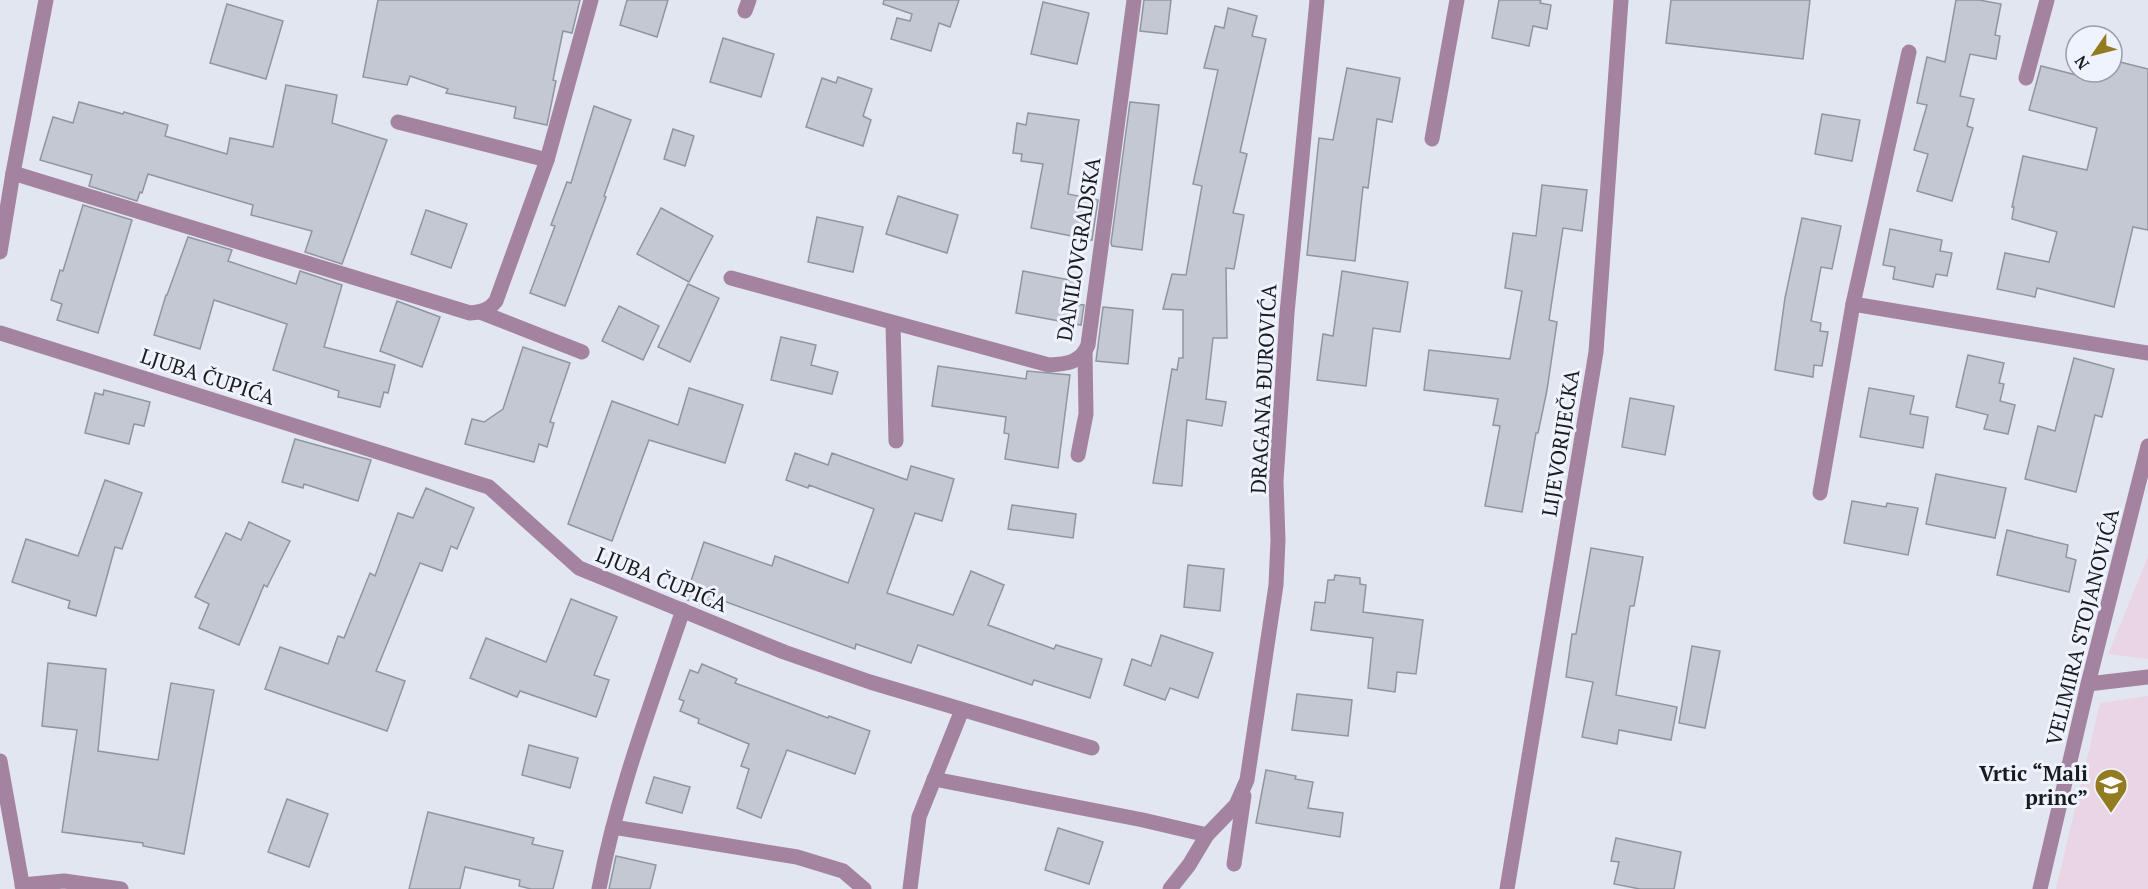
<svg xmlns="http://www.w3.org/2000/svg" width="2148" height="889" viewBox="0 0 2148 889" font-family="'PT Serif',serif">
<rect width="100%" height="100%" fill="#e2e6f0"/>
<g fill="#ead5e4">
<polygon points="2148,557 2148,659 2108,654"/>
<polygon points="2148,696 2148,889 2056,889 2100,703"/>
</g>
<g fill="#c4c8d2" stroke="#91959e" stroke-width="1.5">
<polygon points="378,0 580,0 572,33 563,31 553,80 556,81 547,125 514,118 516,107 446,93 448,89 410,76 407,85 363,77"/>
<polygon points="627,0 668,0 657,37 620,25"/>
<polygon points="884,0 959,0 950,27 939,23 931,51 891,39 897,18 910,21 912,14 883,4"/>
<polygon points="1144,0 1171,0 1167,34 1140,31"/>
<polygon points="1499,0 1541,0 1540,3 1551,5 1547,29 1533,26 1529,46 1492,38"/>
<polygon points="1671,0 1810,0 1803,59 1666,43"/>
<polygon points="1956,0 1979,0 2001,4 1995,35 2000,36 1996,59 1970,54 1960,96 1974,99 1967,126 1973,128 1952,201 1917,191 1928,154 1914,150 1927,105 1917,103 1927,57 1945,62"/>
<polygon points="1043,2 1089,13 1077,64 1031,54"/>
<polygon points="227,4 283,21 266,79 210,63"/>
<polygon points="1228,8 1257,16 1252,36 1266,39 1240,152 1247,154 1233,213 1244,215 1234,269 1226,268 1227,338 1213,338 1206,399 1226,402 1222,426 1187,420 1182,486 1153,483 1172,369 1177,370 1179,358 1183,358 1183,310 1163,309 1172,274 1186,275 1202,186 1193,184 1218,70 1204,68 1215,26 1224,28"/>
<polygon points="723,38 774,54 761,97 710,82"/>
<polygon points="2112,60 2148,69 2148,230 2133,227 2114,307 2037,288 2035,297 1997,289 2005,253 2049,262 2057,232 2012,219 2014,207 2012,207 2023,156 2087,170 2097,128 2029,110 2041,66 2096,80 2098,72 2112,72"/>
<polygon points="1347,68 1400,78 1392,122 1377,119 1368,188 1363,187 1355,261 1307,255 1319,138 1333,140"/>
<polygon points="838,77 872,89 863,116 871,120 863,146 806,127 822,78 836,83"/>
<polygon points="286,85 337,95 332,123 387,140 342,264 305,252 312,231 251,215 253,205 148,174 142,193 140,192 137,201 89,186 92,175 40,160 53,117 73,123 79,102 123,114 124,112 168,125 165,136 227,154 230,138 273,147"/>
<polygon points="1130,102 1159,105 1142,250 1112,246 1111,243"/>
<polygon points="594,106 631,120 604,196 606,197 565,306 530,293 555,226 551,225 567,182 571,183"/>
<polygon points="1028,113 1079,120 1068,194 1098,200 1092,240 1031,228 1043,164 1021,161 1022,154 1013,153 1017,123 1026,125"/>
<polygon points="1822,114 1860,120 1852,161 1815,154"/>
<polygon points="673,129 694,136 685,166 664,159"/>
<polygon points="1542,185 1587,190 1582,231 1563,228 1549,320 1557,322 1547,390 1538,433 1536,433 1522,512 1485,506 1500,426 1493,425 1498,399 1424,390 1429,350 1510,359 1522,291 1505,288 1513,233 1536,236"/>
<polygon points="898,196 958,215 947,253 886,234"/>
<polygon points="83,205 132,220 98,333 57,320 62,304 51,300 60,270 63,271"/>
<polygon points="661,208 713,236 689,282 637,254"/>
<polygon points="426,210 467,224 451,268 411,254"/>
<polygon points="817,217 863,227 853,272 808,262"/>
<polygon points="1802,218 1841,226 1832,269 1821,267 1811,321 1821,323 1820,331 1828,332 1822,366 1814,365 1813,377 1775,370 1785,298"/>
<polygon points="1890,229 1942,240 1940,251 1952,253 1947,276 1936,274 1933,287 1893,279 1895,267 1883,265"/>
<polygon points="188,237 232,250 228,261 296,284 300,271 342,285 324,347 395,365 388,393 384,392 380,407 338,397 339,391 273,370 287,324 214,300 200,349 154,335 166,295 167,295"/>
<polygon points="1023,271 1075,281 1071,304 1084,305 1081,325 1016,313"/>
<polygon points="1342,271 1408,282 1400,332 1373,328 1366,386 1317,380 1323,334 1333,336"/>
<polygon points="688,284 719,298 690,362 658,347"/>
<polygon points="397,301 440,317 422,367 380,351"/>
<polygon points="619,306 659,326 643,360 602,341"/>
<polygon points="1103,307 1133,310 1128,364 1096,361"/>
<polygon points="781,337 816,345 811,365 838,372 832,394 771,380"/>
<polygon points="523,347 570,363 550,422 554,423 547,447 539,444 534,462 465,444 472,419 484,422 503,409"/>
<polygon points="1968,355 2004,363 1999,383 2004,384 2000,401 2015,405 2008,434 1984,429 1988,415 1956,407"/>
<polygon points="2074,358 2114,369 2102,417 2095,415 2076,492 2025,479 2038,426 2055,431"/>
<polygon points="938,366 1026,379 1027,371 1070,375 1058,468 1005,459 1009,434 1004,433 1006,417 932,406"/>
<polygon points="689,388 743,405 725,463 649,440 612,541 568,524 612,401 678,425"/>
<polygon points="1869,388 1914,396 1910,414 1928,417 1923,448 1860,437"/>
<polygon points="104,390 150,402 144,426 134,424 129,444 85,433 95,393 103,395"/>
<polygon points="1630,398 1674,406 1665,455 1622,447"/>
<polygon points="295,439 371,460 358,501 304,484 303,488 282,482"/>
<polygon points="795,453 828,465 832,453 907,480 911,466 954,479 942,521 915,513 887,593 953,615 971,571 1004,585 988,625 1054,649 1056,645 1102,659 1090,698 1034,680 1032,685 918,645 911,663 856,644 855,649 721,600 718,610 685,599 704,542 772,566 775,556 848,583 874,509 809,485 808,488 786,480"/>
<polygon points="1936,474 2006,488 1995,538 1926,524"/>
<polygon points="105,480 142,493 122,549 115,547 96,616 68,608 70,601 12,582 26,539 78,556"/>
<polygon points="426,488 474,508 457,549 451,546 442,571 420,563 376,671 405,681 387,731 265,689 280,647 328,664 338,636 344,638 370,573 375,576 398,513 413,518"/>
<polygon points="1852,501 1886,507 1887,503 1918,508 1908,555 1844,543"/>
<polygon points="1012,505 1076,514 1073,538 1008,529"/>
<polygon points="249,522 290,541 267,587 264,585 239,645 199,628 209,604 195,597 226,533 241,540"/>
<polygon points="2007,530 2068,545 2066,557 2076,560 2069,592 1997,575"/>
<polygon points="1591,548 1643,557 1634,606 1630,606 1616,695 1677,707 1671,740 1619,730 1617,744 1582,737 1593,682 1566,677 1572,634 1576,634"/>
<polygon points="1188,565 1224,569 1220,611 1184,607"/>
<polygon points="1335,575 1360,578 1360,584 1366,585 1363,612 1423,620 1416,674 1397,672 1395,692 1368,688 1373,638 1311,630 1315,602 1325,603 1328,580 1334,580"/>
<polygon points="571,599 617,617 594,675 609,680 596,717 520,691 517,697 470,678 486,638 546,662"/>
<polygon points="1161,635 1213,653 1198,698 1170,688 1165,700 1124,685 1132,659 1151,666"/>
<polygon points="1692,646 1720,651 1705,728 1679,723"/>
<polygon points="48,663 106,669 98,751 158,760 171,683 214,690 184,854 143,846 143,843 62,832 77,730 42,726"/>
<polygon points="702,664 737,679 735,683 828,718 829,716 870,731 855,774 787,750 761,818 737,808 749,769 741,766 749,744 698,723 699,719 680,711 684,701 679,699 690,670 698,673"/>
<polygon points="1297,694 1352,700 1348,736 1292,730"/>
<polygon points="529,745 578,758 570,788 522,775"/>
<polygon points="1266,770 1296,776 1295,779 1313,782 1308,808 1343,813 1340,837 1256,823"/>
<polygon points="654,777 690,787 682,813 646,803"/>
<polygon points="287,799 328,814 309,867 268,852"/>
<polygon points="428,812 534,838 532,844 563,851 553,889 531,889 519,886 520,880 465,867 460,889 409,889"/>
<polygon points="1058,828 1103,842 1089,884 1045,870"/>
<polygon points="1616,838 1681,852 1674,889 1640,889 1614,884 1619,862 1611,861"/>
<polygon points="616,856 656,865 650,889 609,889"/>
</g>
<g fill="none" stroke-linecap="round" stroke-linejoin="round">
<g stroke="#a483a1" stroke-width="15">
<polyline points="745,11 749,0"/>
<polyline points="2026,78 2047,0"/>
<polyline points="398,122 547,160"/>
<polyline points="1432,139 1457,0"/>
<path d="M13 173 470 313C482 312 489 310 496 301L547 160 591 0"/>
<polyline points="0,252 13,173 46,0"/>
<path d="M731 278 1049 365C1066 364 1081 363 1088 345L1134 0"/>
<polyline points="1853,304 2148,353"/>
<polyline points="480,312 582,352"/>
<polyline points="893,324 896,441"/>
<polyline points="0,333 489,487 579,568 784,652 870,682 1092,748"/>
<polyline points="1078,455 1086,414 1085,352"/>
<polyline points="1820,493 1853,304 1909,52"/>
<polyline points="2088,684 2148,677"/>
<polyline points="0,761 23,889"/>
<polyline points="934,779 1143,820 1207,835"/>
<polyline points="613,827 797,857 843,871 864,889"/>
<polyline points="1234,864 1244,796"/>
<polyline points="22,885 64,881 121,889"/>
<path d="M599 889C617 793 652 702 683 610"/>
<polyline points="910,889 919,817 962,710"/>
<polyline points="1170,889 1189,865 1207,835 1236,805 1247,780 1276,585 1278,540 1276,481 1287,313 1317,0"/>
<polyline points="1507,889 1596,352 1621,0"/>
<polyline points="2040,889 2088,684 2148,446"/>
</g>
</g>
<defs>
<g id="school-pin" transform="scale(1.725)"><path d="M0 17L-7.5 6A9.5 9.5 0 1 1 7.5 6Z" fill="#937b21" stroke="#eff3fd"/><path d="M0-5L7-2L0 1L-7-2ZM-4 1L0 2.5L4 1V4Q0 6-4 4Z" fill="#fff"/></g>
</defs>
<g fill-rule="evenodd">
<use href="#school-pin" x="2111" y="785"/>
</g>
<g text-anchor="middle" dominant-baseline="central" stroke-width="6" stroke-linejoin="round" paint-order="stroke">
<g font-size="21" fill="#1a1b1e" stroke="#eff3fd">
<text transform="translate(1078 249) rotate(-81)">DANILOVGRADSKA</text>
<text transform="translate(208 376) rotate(18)">LJUBA ČUPIĆA</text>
<text transform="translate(1263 389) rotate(-87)">DRAGANA ĐUROVIĆA</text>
<text transform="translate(1560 443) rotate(-81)">LIJEVORIJEČKA</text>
<text transform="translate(662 579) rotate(22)">LJUBA ČUPIĆA</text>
<text transform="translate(2082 627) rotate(-76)">VELIMIRA STOJANOVIĆA</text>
</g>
<g font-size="21" font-weight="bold" fill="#1a1b1e" stroke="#eff3fd" text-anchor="end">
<text x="2088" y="773">Vrtic “Mali<tspan x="2088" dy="24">princ”</tspan></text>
</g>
</g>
<g transform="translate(2094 54) rotate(235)"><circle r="28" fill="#eff3fd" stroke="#9a9da4" stroke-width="1.5"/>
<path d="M0-4.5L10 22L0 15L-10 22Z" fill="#937b21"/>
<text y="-9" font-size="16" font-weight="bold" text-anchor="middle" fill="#1a1b1e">N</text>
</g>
</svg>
